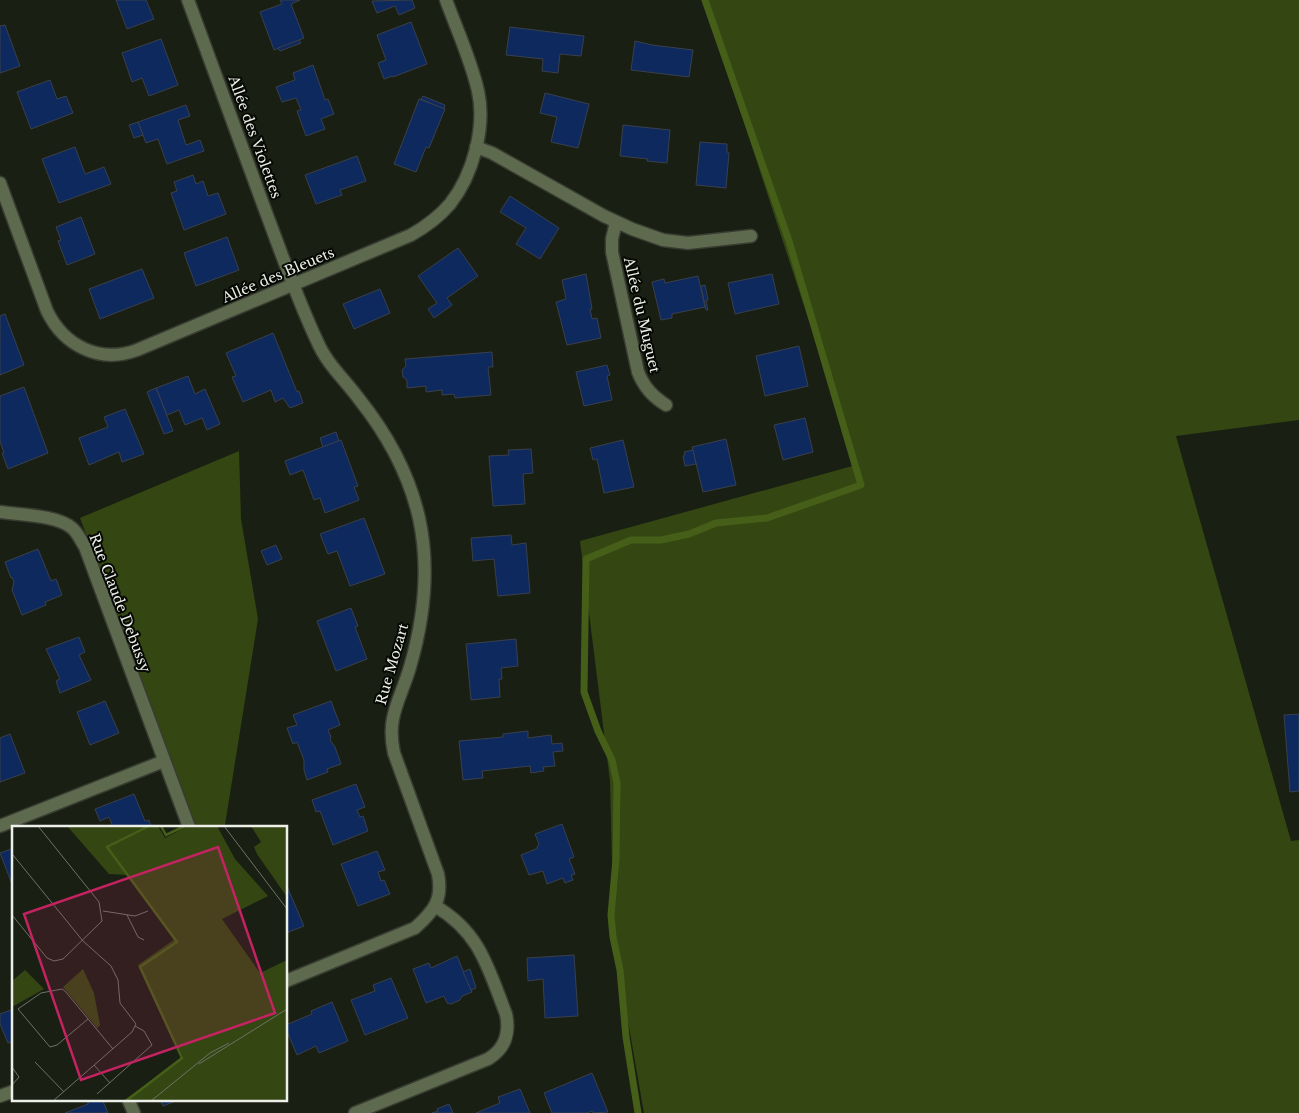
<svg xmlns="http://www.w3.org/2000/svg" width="1299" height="1113" viewBox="0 0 1299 1113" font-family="'Libre Baskerville',serif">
<rect width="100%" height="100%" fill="#1a1f13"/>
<g fill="#344612">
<polygon points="704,0 1299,0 1299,420 1176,436 1291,841 1299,840 1299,1113 644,1113 614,941 610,781 580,541 856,465"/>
<polygon points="239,451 241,519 258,619 225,825 222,827 196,827 80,518"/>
</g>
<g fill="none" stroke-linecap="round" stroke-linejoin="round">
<polyline stroke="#465f18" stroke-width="7" points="638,1113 626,1037 620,970 613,937 611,915 616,859 617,783 612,760 598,731 584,692 586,559 631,540 661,540 689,534 716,523 767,518 861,485 789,241 705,0"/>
</g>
<g fill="#0e295e" stroke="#39404c">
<polygon points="116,0 146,0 154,19 127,29"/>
<polygon points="280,0 300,0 291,4 304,38 274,50 260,12 282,4"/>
<polygon points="412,0 415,8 399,15 395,6 377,13 372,1"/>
<polygon points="411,22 427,64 393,77 392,76 384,79 378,63 386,60 377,35"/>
<polygon points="5,25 20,66 0,73 0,26"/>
<polygon points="510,27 584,36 581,56 560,54 558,73 542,71 543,59 506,55"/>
<polygon points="161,39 178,85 149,96 142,78 132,82 122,53"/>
<polygon points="299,40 301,43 280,51 278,48"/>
<polygon points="635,41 652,45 693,50 689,77 631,70"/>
<polygon points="313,65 325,100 328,99 334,114 321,119 325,129 306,136 297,111 301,110 296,98 282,102 276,87 295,80 293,73"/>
<polygon points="50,80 57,99 66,96 73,113 31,129 17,92"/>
<polygon points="545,93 589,104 578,148 551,142 557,117 540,113"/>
<polygon points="423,96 445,105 444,109 421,99"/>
<polygon points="419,99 445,109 429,148 426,147 416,172 394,164"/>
<polygon points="186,105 190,116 178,120 186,145 200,140 204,151 167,164 158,139 146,143 138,122"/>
<polygon points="138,122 143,135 134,138 129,125"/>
<polygon points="623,125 670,130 667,163 647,161 648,159 620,156"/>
<polygon points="700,142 727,144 727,152 729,153 726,188 696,185"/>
<polygon points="75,147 85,174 104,167 111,184 59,203 42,159"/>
<polygon points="357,156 366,181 340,190 342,195 316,204 305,175"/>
<polygon points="193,175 196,184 203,181 208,196 218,193 226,214 184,230 171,193 177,191 174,182"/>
<polygon points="510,196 559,228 540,259 516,244 526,228 500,212"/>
<polygon points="81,217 95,254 67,265 58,241 61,240 56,227"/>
<polygon points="227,237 239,270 196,286 184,253"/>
<polygon points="458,248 478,276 447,298 452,305 434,318 428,309 437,303 418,276"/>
<polygon points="142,269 154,298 100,319 89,289"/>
<polygon points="586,274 592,309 590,309 592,319 597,318 601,338 567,345 556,302 566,299 562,280"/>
<polygon points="772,274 779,304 735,314 728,283"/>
<polygon points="698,276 705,307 672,314 672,318 661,320 652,282 664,279 665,283"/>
<polygon points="705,285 708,300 706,301 708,310 706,310 701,286"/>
<polygon points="380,289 390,313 354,329 343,304"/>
<polygon points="5,314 24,365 0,375 0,316"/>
<polygon points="273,333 297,392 299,391 303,403 290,408 283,398 275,402 271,390 243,402 232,377 236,376 226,353"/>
<polygon points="799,346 808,386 765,396 756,356"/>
<polygon points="492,352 493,367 488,367 491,395 455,398 454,394 442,395 442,390 426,392 426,386 407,388 407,380 403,377 402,370 406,366 405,359"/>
<polygon points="607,365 610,375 607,376 612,400 584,406 576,372"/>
<polygon points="188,376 195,394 205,389 220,424 207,430 202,418 185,425 179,410 167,415 156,388"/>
<polygon points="24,387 48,453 8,469 2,453 4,453 0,441 0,396"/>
<polygon points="156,388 173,431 164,434 147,392"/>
<polygon points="125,409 144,454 122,462 119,452 89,465 79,438 108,427 104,417"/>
<polygon points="805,418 813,452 783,460 774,425"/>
<polygon points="336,432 339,441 323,447 320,438"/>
<polygon points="726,439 736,485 703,492 692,447"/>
<polygon points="341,440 358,486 354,487 359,500 325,513 320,498 314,500 303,470 290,475 285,461"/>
<polygon points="623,440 634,487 604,493 597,459 593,460 590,448"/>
<polygon points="531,449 533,473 523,474 525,504 493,506 489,456 509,455 508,450"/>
<polygon points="693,450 696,464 685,466 683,456 685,455 684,452"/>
<polygon points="364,518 385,574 350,586 337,551 328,554 320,534"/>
<polygon points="511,535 512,545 526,543 530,593 498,596 494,559 473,561 471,538"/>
<polygon points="276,545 282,559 267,565 261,551"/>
<polygon points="38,549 51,581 56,579 62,595 45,602 46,605 22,615 12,590 14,582 12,577 11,578 5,562"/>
<polygon points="351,608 358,626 355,627 367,659 336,671 317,621"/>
<polygon points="79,637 85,652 79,655 91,680 60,693 56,681 60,679 46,649"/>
<polygon points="516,639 518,666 501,668 502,679 499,679 500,697 471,700 466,644"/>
<polygon points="105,701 119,733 90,745 77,712"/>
<polygon points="331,701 340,725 328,730 331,737 330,740 335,747 341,764 327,769 328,772 307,780 304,770 304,760 297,742 293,744 287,728 297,725 293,715"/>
<polygon points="1299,714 1299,791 1290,792 1284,715"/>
<polygon points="528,731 528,738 551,735 552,744 562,743 563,751 553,752 555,766 543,767 544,771 531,773 530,766 482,771 483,778 463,780 459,741 503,737 503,734"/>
<polygon points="10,734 25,773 0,782 0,738"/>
<polygon points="356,784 365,807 357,810 360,817 363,816 368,831 333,845 320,811 316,812 312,800"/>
<polygon points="134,794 145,821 149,820 151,827 113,827 109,817 100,821 95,809"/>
<polygon points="562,824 574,857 569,859 575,874 571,875 573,880 565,883 563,878 547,884 543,871 529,875 521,855 536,849 539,844 535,834"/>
<polygon points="14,848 14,883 12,884 0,853"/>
<polygon points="377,851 385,870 378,872 381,881 384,880 390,894 358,906 341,864"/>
<polygon points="286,884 304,926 286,933"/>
<polygon points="574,955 578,1016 545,1018 543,979 528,981 527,958"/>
<polygon points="457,956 472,992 462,996 460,1000 451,1004 447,1003 444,996 426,1003 413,969 429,963 431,968"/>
<polygon points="470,969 476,988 471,990 463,972"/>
<polygon points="391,978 408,1018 365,1035 351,1000 375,991 373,985"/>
<polygon points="332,1002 348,1041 319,1053 316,1046 297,1055 286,1029 286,1025 312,1014 311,1011"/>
<polygon points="14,1009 14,1041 8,1043 0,1024 0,1014"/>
<polygon points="592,1073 608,1112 593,1113 592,1111 587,1113 552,1113 544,1093"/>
<polygon points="520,1089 530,1113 476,1113 500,1103 498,1097"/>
<polygon points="93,1099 102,1099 108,1113 65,1113 88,1104 88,1101"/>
<polygon points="160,1099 181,1099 163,1106"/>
<polygon points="449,1104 453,1113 432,1113 438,1111 437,1109"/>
</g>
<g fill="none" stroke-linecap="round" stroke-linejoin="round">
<g stroke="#383c31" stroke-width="15">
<g id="minor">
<path d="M188 0C214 69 239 138 264 207 281 252 297 299 318 343 327 364 346 381 359 399 387 434 409 474 419 518 430 568 424 619 410 667 400 701 386 717 394 753L438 874C443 900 434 911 415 928L286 981"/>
<polyline points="476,147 492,153 604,216 632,229 663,240 688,243 751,236"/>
<path d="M0 183 47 311C64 346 100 364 137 350L411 235C425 227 439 217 450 204 473 175 486 127 478 91 471 60 457 30 446 0"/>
<path d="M616 222 612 239V252L638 372C644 387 652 396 666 405"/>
<path d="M0 512C20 515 57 515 72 528 78 533 81 541 85 547L189 827"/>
<polyline points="0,826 164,761"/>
<polyline points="0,1096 14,1091"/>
<polyline points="128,1099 134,1113"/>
<path d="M355 1113 488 1059C505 1049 510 1033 506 1014 488 968 480 932 435 906"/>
</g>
</g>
<use href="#minor" stroke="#5e6a4e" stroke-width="12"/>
</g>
<g text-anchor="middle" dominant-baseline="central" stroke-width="4" stroke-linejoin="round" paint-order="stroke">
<g font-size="14" fill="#edf0e8" stroke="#060804">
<text transform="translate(255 137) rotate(70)">Allée des Violettes</text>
<text transform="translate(278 275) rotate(-23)">Allée des Bleuets</text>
<text transform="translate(642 315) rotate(77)">Allée du Muguet</text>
<text transform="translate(120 603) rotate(69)">Rue Claude Debussy</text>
<text transform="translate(392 664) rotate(-74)">Rue Mozart</text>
</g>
</g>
<g transform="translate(12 826)">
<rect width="275" height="275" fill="#1a1f13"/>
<path d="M55 0H146L153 12 176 0H205L223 33 256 70 210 93 248 147 275 134V275H111L171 231 126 139 163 113 115 49 97 48ZM239 0H275V71L245 28 242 21 249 16ZM71 143 82 167 88 199 85 202 51 161ZM13 144 32 163 0 181V155Z" fill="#344612"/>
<path fill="none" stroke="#465f18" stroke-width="2.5" d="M149 0 154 9 173 0M114 275 170 232 128 141 165 116 95 21 137 0"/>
<path fill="none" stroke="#6e7368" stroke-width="1" d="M212 0 275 83M1 29 71 115 99 140 106 154 108 177 124 198 120 206 41 275M91 85 123 90 136 85M0 89 35 132 42 135 51 133 90 95 87 76 26 0M115 89 126 111 132 114M76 193 45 219 38 221 6 183 29 167 50 163 53 165 101 223M23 236 52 266M187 238 275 183M82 239 98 257M0 241 7 251 0 259M85 268 140 219 132 205 123 200M139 275 198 227 217 217"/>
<path fill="#c42362" fill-opacity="0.15" stroke="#c42362" stroke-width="2.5" d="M206 21 263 187 69 254 12 88Z"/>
<rect width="275" height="275" fill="none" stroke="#edf0e8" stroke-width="2.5"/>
</g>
</svg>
